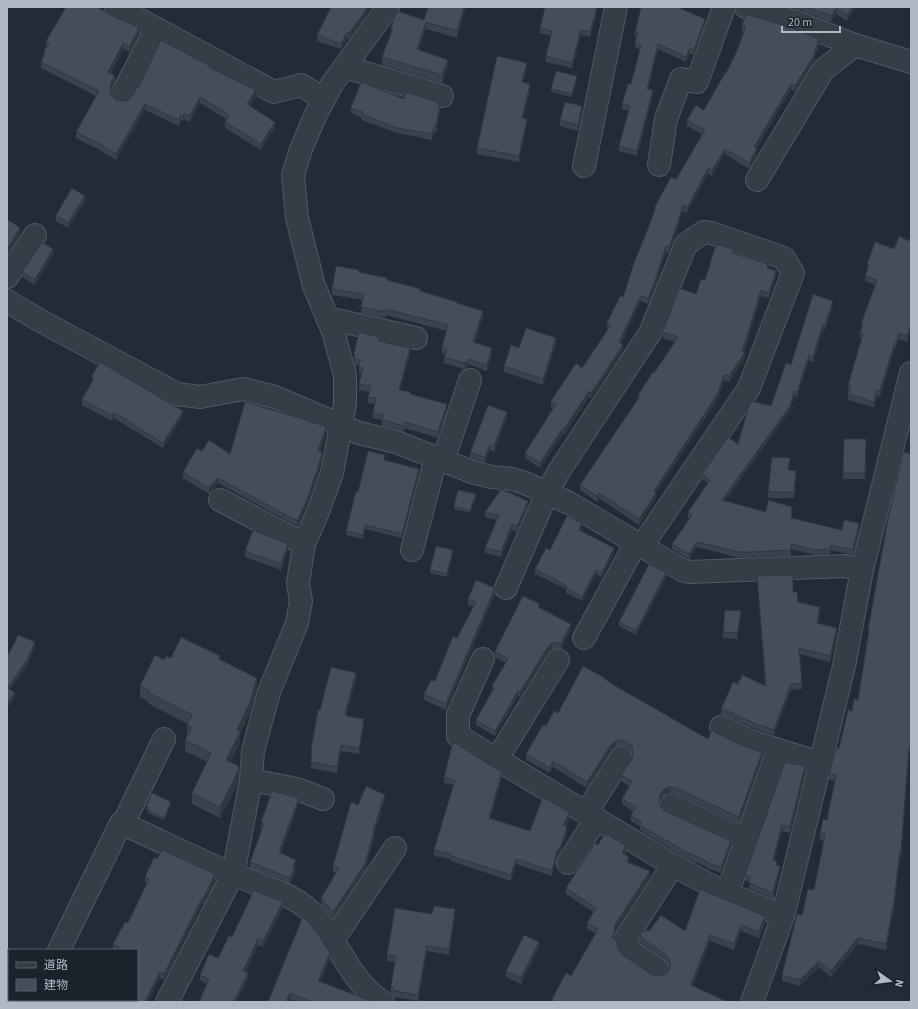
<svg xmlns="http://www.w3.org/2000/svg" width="918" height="1009" viewBox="0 0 918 1009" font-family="'Source Sans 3','Noto Sans JP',sans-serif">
<rect width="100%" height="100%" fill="#232b36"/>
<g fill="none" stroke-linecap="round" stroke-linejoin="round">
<g stroke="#515861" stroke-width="24">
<g id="minor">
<polyline points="116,7 274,92 301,85 324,99"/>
<polyline points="746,7 793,21 855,45 911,62"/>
<polyline points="345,67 442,96"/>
<polyline points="122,95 156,29"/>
<polyline points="659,165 666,119 681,79 697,82 724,7"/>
<polyline points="584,166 616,7"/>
<polyline points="757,180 823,70 855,45"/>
<polyline points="7,277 35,235"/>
<polyline points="7,301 39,320 177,394 200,397 243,389 275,397 359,433 396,442 475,473 492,477 512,479 525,483 569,503 682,570 690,572 844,566 862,570"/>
<polyline points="327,318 416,338"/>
<polyline points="443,461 470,380"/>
<polyline points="220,500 304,544"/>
<polyline points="412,550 436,458"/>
<polyline points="506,588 547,493 559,471 650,333 686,244 704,232 711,233 784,258 793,273 749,388 642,546"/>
<polyline points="584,638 636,543"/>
<polyline points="483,659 458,715 458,736 673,865 723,892 783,916"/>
<polyline points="721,727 751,741 778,750"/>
<polyline points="497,759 558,660"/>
<polyline points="251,780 297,789 323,799"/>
<polyline points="671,805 746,840"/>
<polyline points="586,813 621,758"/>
<polyline points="123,824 164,739"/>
<polyline points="568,863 596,819"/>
<polyline points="727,894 778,750 821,763"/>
<polyline points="333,940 395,848"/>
<path d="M59 950 121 823C159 840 196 859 235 875 256 884 293 894 309 910 338 937 348 981 383 1002"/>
<polyline points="658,970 630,951 626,938 673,865"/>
<polyline points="34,1002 35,1000"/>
<polyline points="167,1002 233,874 251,780 253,751 269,692 297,623 301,601 298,583 304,544 318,512 332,473 345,404 345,375 333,331 314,286 297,218 293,175 301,149 316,114 332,84 388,7"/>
<polyline points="752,1002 783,916 844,666 862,570 911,373"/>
</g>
</g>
<use href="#minor" stroke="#363d47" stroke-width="22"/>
</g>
<g fill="#3a434d">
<polygon points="428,7 466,7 457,38 426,29 419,49 448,67 442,83 382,65 382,57 391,33 391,27 424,20"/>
<polygon points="796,7 854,7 854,9 847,21 836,14 831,22 796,9"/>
<polygon points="597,12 590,37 581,35 572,68 546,62 546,56 551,36 540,33 540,28"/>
<polygon points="364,19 349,39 347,38 341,49 317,41 317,35"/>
<polygon points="705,23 694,55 690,53 686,62 658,49 648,89 653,95 637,156 619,151 619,146 629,111 622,109 622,104 631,84 640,49 635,48 635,43 637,37 635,37 635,32"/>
<polygon points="742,25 819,45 813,62 795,92 791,89 757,148 757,154 749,169 725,154 712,176 708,173 687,213 683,211 674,239 669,253 666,252 655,287 648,304 641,301 621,343 623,350 591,398 589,397 564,435 563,434 540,468 525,458 525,453 553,408 551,407 551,401 582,368 608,329 607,329 607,323 623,297 654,212 654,208 676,179 703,135 687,126 687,120 704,110 726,73 736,53 744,31 742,31"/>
<polygon points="139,34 130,52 123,49 111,74 115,82 111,89 110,92 111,95 116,100 123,101 128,100 133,95 138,88 210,68 256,96 250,106 275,128 261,150 225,128 225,122 226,119 200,103 190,122 184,119 183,121 181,120 179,126 145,110 116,160 95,147 95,148 76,138 76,132 96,96 41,68 41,62 44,55 44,51 46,47 46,41"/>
<polygon points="527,69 523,82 530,90 523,118 527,124 519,162 477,154 477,148"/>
<polygon points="577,79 572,97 551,92 551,89"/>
<polygon points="404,99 438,104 440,110 436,132 434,132 432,140 397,133 362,120 362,118 351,113 351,108"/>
<polygon points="582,112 578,131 560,126 560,120"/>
<polygon points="85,202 68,228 56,221 56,215"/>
<polygon points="909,241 907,342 899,339 896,348 895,348 880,397 877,396 874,407 848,400 848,394 849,391 848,390 848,385 862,339 860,339 860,333 861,329 861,324 875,285 865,281 865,276 867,270 867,264"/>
<polygon points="733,254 768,269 776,276 769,298 761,296 744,352 745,358 729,382 724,380 718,399 656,492 656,498 639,525 599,498 597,502 580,490 580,485 638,399 638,395 654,373 675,342 663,338 663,332 696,294 705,280"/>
<polygon points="53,255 35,285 22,277 22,272"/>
<polygon points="359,272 387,280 457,303 483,317 475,343 492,354 487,371 468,364 467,368 464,369 444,363 444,357 445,354 442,353 442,347 447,331 386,315 385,318 361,313 361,307 363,300 332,295 332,289"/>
<polygon points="833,306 825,330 823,329 813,362 809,360 797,397 794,396 790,411 725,501 766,512 792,512 791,519 842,530 859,528 853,555 831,550 830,554 815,555 791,549 791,556 755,557 752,556 752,557 739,558 697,547 689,559 672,549 672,544 690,519 688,517 688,512 708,483 702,479 702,474 738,444 771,406 791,365"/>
<polygon points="379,341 410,353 400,390 447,410 438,438 405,428 404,431 382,426 382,420 373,418 373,413 375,404 368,403 368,397 370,392 359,390 359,384 362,373 359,373 359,365 355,365 354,359 354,353"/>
<polygon points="556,344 543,385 504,372 504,366"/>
<polygon points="92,376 183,416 163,448 114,418 112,421 82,405 82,399 92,382"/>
<polygon points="507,417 494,452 490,450 485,463 470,458 470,453"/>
<polygon points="326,433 320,451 322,457 318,474 306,507 297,526 218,483 209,494 183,478 183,472 202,451 230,454"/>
<polygon points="844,439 866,439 865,479 843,479"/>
<polygon points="911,454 911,753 909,753 901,856 900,856 894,908 886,950 858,944 831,977 819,967 800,986 782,981 782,975 802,915 814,890 824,841 820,840 820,834 827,820 835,781 829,780 829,774 839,748 852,711 858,700 868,636 868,630"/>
<polygon points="385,459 385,460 419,472 402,538 365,529 363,539 346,535 346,531 358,492"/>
<polygon points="790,464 789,470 796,476 794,498 768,498 768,492"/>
<polygon points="476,497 470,513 454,509 454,506"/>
<polygon points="528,506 517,532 512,530 501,557 485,553 485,548 497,520 485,517 485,512"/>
<polygon points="582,528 580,531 614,552 602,577 596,574 582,601 566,593 566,589 535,574 535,569 550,550"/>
<polygon points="288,550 281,570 245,557 245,551"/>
<polygon points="453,553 447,577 430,573 430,570"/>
<polygon points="757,576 793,592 798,602 820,612 818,623 837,634 830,662 800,654 802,689 791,690 774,735 756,729 726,716 721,715 721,709 738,684 765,685"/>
<polygon points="666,578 636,635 619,626 619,622"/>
<polygon points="495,594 446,710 424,700 424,694 435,681 474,607 468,605 468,599"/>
<polygon points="540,608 571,629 561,648 552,649 547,653 520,697 518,696 495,736 476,725 476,720 492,692 492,686 506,663 495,657 495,651"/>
<polygon points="741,617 737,639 723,638 723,632"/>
<polygon points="171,658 220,659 257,689 250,713 240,734 240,743 231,762 239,777 238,783 220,818 192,804 192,793 207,762 185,751 185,740 187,736 187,725 188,724 149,704 149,702 140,697 140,686 164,660"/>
<polygon points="356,679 346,716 364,725 359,754 341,751 337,773 311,768 312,756 311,756 311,750 320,710"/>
<polygon points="605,680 612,685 708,739 716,733 762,758 739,823 676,794 670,793 664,795 660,800 659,802 661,807 665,811 731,847 721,873 707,868 707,867 684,857 640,830 640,826 631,821 631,815 633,811 622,804 622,799 629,786 621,781 621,775 632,759 633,755 632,752 627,747 622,746 616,747 610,751 587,788 553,767 550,773 526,760 526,754 546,726 558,713"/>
<polygon points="805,772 790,833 782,831 774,860 780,872 774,893 774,899 749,889 750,882 745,881 745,875"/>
<polygon points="444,777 502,777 490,819 530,831 569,820 565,826 567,832 561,851 557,857 552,876 516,864 511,881 451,861 451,859 434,856 434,850 453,785 444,783"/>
<polygon points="385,801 381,809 381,813 374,834 374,838 365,870 333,918 321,904 321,898 336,873 333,872 333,866 358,805"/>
<polygon points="299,803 281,853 296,865 295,867 295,872 290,883 250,868 250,862 262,828 261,827 261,822"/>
<polygon points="171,805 164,820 148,813 148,810 146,810 146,807"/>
<polygon points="598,845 626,853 625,855 629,863 650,877 615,931 614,937 618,949 623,955 651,974 657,976 664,975 669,971 670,967 669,965 665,960 641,943 640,940 640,934 685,931 765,922 759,938 741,931 734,950 710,941 693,986 728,1002 552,1002 552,999 571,976 596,934 587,929 587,923 593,912 566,894 566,888"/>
<polygon points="157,859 215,880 203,904 202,904 164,980 160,978 137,1000 137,950 113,950 113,944 128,923 147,883 145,882 145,877"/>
<polygon points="283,908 263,947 258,945 246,972 248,979 236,1002 199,1002 207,984 200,980 200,975 218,958 232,937"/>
<polygon points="432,914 455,915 449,955 427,951 418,1001 394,997 391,992 391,986 395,962 387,961 387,955"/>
<polygon points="539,948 521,984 506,977 506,971"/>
<polygon points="330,959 320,982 371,1002 297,1002 290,999 268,1002"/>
</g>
<g fill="#30373f">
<polygon points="367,7 370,7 364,19 349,39 349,33"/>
<polygon points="464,7 466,7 457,38 457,31"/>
<polygon points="597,7 597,12 590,37 590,32"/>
<polygon points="852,7 854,7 854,9 847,21 847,15"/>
<polygon points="836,8 836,14 831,22 831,16"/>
<polygon points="705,19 705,23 694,55 694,50"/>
<polygon points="426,22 426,29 417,56 417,49"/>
<polygon points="139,28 139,34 130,52 130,46"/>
<polygon points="581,30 581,35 572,68 572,63"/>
<polygon points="347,32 347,38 341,49 341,44"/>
<polygon points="819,39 819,45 813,62 795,92 795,86"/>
<polygon points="123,43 123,49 108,78 108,72"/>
<polygon points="658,44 658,49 647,93 647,89"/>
<polygon points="690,48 690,53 686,62 686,57"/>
<polygon points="448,60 448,67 442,83 442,75"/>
<polygon points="527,63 527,69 522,88 522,82"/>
<polygon points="115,76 115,82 111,89 110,96 110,90 111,83"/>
<polygon points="577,76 577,79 572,97 572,94"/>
<polygon points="530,84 530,90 522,123 522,118"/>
<polygon points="791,84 791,89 754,152 754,147"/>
<polygon points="256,90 256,96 247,110 247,104"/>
<polygon points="653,90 653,95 637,156 637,151"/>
<polygon points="200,97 200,103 190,122 190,116"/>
<polygon points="145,104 145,110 116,160 116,154"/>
<polygon points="440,104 440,110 436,132 436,126"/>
<polygon points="582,106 582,112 578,131 578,125"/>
<polygon points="184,113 184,119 183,121 183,116"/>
<polygon points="181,115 181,120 179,126 179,120"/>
<polygon points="527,119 527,124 519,162 519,156"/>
<polygon points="275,122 275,128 261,150 261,144"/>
<polygon points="434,126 434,132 432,140 432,134"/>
<polygon points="757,148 757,154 749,169 749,163"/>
<polygon points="725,149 725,154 712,176 712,170"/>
<polygon points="708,168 708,173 687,213 687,208"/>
<polygon points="85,196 85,202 68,228 68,223"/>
<polygon points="683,205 683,211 674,239 669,253 669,247"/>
<polygon points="20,228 20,234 7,255 7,249"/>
<polygon points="666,246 666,252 655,287 648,304 648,298"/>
<polygon points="53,249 53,255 35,285 35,279"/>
<polygon points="776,271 776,276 769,298 769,293"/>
<polygon points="761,290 761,296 742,357 745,352 745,358 729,382 729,376 742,352"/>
<polygon points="641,296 641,301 619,347 619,342"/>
<polygon points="833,301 833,306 825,330 825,325"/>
<polygon points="483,311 483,317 473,348 473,342"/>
<polygon points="823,324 823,329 813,362 813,357"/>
<polygon points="911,324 911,330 907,342 907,336"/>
<polygon points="899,333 899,339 896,348 896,343"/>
<polygon points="556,338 556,344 543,385 543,379"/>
<polygon points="895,342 895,348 880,397 880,391"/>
<polygon points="623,345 623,350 591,398 591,393"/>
<polygon points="410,348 410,353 399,395 399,390"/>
<polygon points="492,348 492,354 487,371 487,365"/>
<polygon points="809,355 809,360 797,397 797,392"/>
<polygon points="468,359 468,364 467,368 464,369 464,363"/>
<polygon points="724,375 724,380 718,399 654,496 654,491"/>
<polygon points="877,390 877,396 874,407 874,402"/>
<polygon points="589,391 589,397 564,435 564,429"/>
<polygon points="794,391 794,396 790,411 722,505 722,500"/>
<polygon points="447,404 447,410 438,438 438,432"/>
<polygon points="183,411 183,416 163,448 163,443"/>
<polygon points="114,412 114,418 112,421 112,416"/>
<polygon points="507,412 507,417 494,452 494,446"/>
<polygon points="326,427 326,433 318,456 318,450"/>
<polygon points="563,428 563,434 540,468 540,463"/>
<polygon points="490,445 490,450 485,463 485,457"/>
<polygon points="322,452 322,457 318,474 306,507 297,526 297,521"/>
<polygon points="419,469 419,472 402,538 402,534"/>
<polygon points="796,471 796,476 794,498 794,492"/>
<polygon points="218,478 218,483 209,494 209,488"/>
<polygon points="599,493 599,498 597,502 597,496"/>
<polygon points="656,493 656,498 639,525 639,519"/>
<polygon points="476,494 476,497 470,513 470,511"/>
<polygon points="528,501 528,506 517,532 517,526"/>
<polygon points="582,523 582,528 579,534 579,530"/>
<polygon points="859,523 859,528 853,555 853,550"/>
<polygon points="512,524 512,530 501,557 501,552"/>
<polygon points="365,525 365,529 363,539 363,535"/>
<polygon points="697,542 697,547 689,559 689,554"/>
<polygon points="288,544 288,550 281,570 281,564"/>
<polygon points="614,548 614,552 602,577 602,573"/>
<polygon points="453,550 453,553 447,577 447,574"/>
<polygon points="596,570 596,574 582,601 582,597"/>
<polygon points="666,573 666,578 636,635 636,631"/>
<polygon points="495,588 495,594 446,710 446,704"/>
<polygon points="820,607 820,612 817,628 817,623"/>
<polygon points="741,611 741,617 737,639 737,633"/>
<polygon points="571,624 571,629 561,648 561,643"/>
<polygon points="837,628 837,634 830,662 830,656"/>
<polygon points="35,642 35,647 27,666 8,693 8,688"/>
<polygon points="552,643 552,649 547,653 520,697 520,692 547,648"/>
<polygon points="356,673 356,679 345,720 345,714"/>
<polygon points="257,678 257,689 250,713 240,734 240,743 226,771 226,760 237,730"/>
<polygon points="791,684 791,690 774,735 774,730"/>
<polygon points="518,691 518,696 495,736 495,731"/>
<polygon points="15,693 15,698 7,709 7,703"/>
<polygon points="364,719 364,725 359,754 359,748"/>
<polygon points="616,741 616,747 610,751 587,788 587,782 610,746"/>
<polygon points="341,745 341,751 337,773 337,767"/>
<polygon points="909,747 909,753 901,856 901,850"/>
<polygon points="762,752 762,758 739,823 739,817"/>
<polygon points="553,761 553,767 550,773 550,768"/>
<polygon points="239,766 239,777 238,783 220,818 220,807"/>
<polygon points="805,766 805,772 790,833 790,827"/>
<polygon points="502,772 502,777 489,824 489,818"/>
<polygon points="670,787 670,793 664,795 660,800 659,806 660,795 664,789"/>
<polygon points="385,795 385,801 381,809 381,813 374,834 374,838 365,870 333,918 333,912 373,831 380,806"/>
<polygon points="299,798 299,803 279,858 279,852"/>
<polygon points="171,802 171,805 164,820 164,818"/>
<polygon points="569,814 569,820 563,831 563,825"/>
<polygon points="782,825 782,831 773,865 773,860"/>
<polygon points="567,827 567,832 561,851 557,857 552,876 552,871 557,851"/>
<polygon points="731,841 731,847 721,873 721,867"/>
<polygon points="626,846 626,853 622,859 622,853"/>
<polygon points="900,850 900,856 894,908 886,950 886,944"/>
<polygon points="516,859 516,864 511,881 511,875"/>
<polygon points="296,860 295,872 290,883 290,878 293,866"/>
<polygon points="780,866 780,872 774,893 773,893"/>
<polygon points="650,871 650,877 615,931 614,940 612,938 615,925"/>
<polygon points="215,874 215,880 203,904 203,899"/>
<polygon points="202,898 202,904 164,980 164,974"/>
<polygon points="283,902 283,908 263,947 263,941"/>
<polygon points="455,909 455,915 449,955 449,949"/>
<polygon points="765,916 765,922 759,938 759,932"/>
<polygon points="741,925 741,931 734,950 734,944"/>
<polygon points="710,935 710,941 691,991 691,985"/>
<polygon points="858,938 858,944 831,977 831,971"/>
<polygon points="258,939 258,945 243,977 243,971"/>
<polygon points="539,942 539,948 521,984 521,978"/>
<polygon points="427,946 427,951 418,1001 418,995"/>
<polygon points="330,953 330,959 318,988 318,981"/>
<polygon points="819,961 819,967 800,986 800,980"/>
<polygon points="160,972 160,978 148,1002 145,1002"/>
<polygon points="248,973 248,979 236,1002 234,1002"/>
<polygon points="290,993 290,999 289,1002 286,1002"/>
</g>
<g fill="#444e5a" stroke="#30373f">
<polygon points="66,7 97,7 120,20 121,19 126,21 139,28 130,46 123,43 108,72 115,76 111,83 110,90 111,95 116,100 123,101 128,100 133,95 137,87 138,88 161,40 210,66 209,67 256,90 247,104 275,122 261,144 225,122 229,115 200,97 190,116 184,113 183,116 181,115 179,120 145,104 116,154 95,141 95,142 76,132 99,91 41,62 45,52 44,51 49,43 46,41"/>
<polygon points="331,7 367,7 364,13 349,33 347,32 341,44 317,35"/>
<polygon points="428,7 464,7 457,31 426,22 417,49 448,60 442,75 382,57 393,28 391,27 397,11 424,20"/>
<polygon points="545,7 597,7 590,32 581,30 572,63 546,56 552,31 540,28"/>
<polygon points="641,7 677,7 705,19 694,50 690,48 686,57 658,44 647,89 653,90 637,151 619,146 630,106 622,104 628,84 631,84 641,45 635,43 638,32 635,32"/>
<polygon points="806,7 852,7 847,15 836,8 831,16"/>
<polygon points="746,14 789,27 819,39 813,57 795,86 791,84 754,147 757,148 749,163 725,149 712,170 708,168 687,208 683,205 674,234 669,247 666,246 655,281 648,298 641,296 619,342 623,345 591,393 589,391 564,429 563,428 540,463 525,453 556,404 551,401 576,363 582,368 611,325 607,323 620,296 623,297 634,263 656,208 654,208 671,177 676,179 705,130 687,120 696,105 704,110 725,73 726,73 736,53 746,26 742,25"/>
<polygon points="497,56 527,63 522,82 530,84 522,118 527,119 519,156 477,148"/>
<polygon points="556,71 577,76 572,94 551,89"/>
<polygon points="361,82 404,99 406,92 438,102 438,104 440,104 436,126 434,126 432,134 397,128 362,114 363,112 351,108"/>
<polygon points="565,102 582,106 578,125 560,120"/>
<polygon points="72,188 85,196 68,223 56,215"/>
<polygon points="7,219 20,228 7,249"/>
<polygon points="899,236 909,241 911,236 911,324 907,336 899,333 896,343 895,342 880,391 877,390 874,402 848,394 851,385 848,385 863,334 860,333 863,324 861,324 877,280 865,276 869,265 867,264 875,242 894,249"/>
<polygon points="42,242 53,249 35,279 22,272"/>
<polygon points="716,244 733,249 732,253 768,264 767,268 776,271 769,293 761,290 742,352 745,352 729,376 724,375 718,393 654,491 656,493 639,519 599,493 597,496 580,485 640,396 638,395 653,372 654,373 678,337 663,332 679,288 696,294 701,279 705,280"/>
<polygon points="336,266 359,270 358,272 387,278 387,280 421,289 420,291 457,302 457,303 483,311 473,342 492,348 487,365 468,359 467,362 464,363 444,357 447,349 442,347 448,325 386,309 385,312 361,307 364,294 332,289"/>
<polygon points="813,294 833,301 825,325 823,324 813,357 809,355 797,392 794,391 790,406 722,500 766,512 768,500 792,507 791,518 842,530 844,520 859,523 853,550 831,545 830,549 815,550 791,544 791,550 755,552 752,551 752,552 739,552 697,542 689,554 672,544 692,515 688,512 710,480 702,474 728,437 738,444 749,405 752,401 771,406 786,363 791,365"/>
<polygon points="526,328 556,338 543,379 504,366 511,345 519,348"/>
<polygon points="359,332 379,337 379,341 410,348 399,390 411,392 410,394 447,404 438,432 405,422 404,426 382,420 384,415 373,413 376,398 368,397 371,386 359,384 363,368 359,367 360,360 355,359 354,353"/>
<polygon points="100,362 183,411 163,443 114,412 112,416 82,399 94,378 92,376"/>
<polygon points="245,402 307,420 326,427 318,450 322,452 318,468 306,502 297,521 218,478 209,488 183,472 197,448 202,451 209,440 230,454"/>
<polygon points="488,405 507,412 494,446 490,445 485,457 470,453"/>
<polygon points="844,439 866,439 865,473 843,473"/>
<polygon points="368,451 385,455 384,460 419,469 402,534 365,525 363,535 346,531 356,491 358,492"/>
<polygon points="903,452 911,454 911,747 909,747 901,850 900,850 894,902 886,944 858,938 831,971 819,961 800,980 782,975 797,914 802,915 808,889 814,890 825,835 820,834 823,819 827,820 836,775 829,774 836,748 839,748 848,710 852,711 854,699 858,700 869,630 868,630 888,519"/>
<polygon points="772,457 790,458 788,470 796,471 794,492 768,492"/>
<polygon points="501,489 528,501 517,526 512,524 501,552 485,548 499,515 485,512"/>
<polygon points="458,490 476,494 470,511 454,506"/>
<polygon points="567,516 582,523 579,530 614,548 602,573 596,570 582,597 566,588 567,586 535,569 546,548 550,550"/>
<polygon points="253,530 288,544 281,564 245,551"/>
<polygon points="436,546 453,550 447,574 430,570"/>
<polygon points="649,564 666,573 636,631 619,622"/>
<polygon points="793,575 793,592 797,592 798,602 820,607 817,623 837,628 830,656 799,648 802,683 791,684 774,730 756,724 726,710 721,709 733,682 738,684 742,675 766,686 757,576"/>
<polygon points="476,580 495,588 446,704 424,694 431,680 435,681 453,636 457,638 476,602 468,599"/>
<polygon points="523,596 540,604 538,607 571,624 561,643 552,643 547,648 520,692 518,691 495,731 476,720 494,688 492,686 508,659 495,651"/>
<polygon points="725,610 741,611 737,633 723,632"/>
<polygon points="18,635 35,642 27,660 8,688 15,693 7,703 7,656 12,648"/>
<polygon points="181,637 220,656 219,659 257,678 250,702 237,730 240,732 226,760 239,766 238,771 220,807 192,793 211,753 185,740 192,727 187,725 192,715 149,693 150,691 140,686 155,655 164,660 166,656 171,658"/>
<polygon points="583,666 605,678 604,679 612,683 612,684 708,739 712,730 716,733 746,747 762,752 739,817 676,788 670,787 664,789 660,795 659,801 661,807 665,811 731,841 721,867 707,863 708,862 684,851 640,825 641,822 631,815 636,807 622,799 632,781 621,775 632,759 633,753 632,746 627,742 622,740 616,741 610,746 587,782 553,761 550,768 526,754 543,725 546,726 554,711 558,713"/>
<polygon points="331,667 356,673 345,714 347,716 364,719 359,748 341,745 337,767 311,762 312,750 311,750 318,710 320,710"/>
<polygon points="453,742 502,772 489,818 530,831 543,797 569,812 569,814 563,825 567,827 561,846 557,851 552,871 516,859 511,875 451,856 451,854 434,850 455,780 444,777"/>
<polygon points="785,762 805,766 790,827 782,825 773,860 777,861 776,865 780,866 773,892 774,893 749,883 751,877 745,875"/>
<polygon points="366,786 385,795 380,806 381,807 373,831 374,832 365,864 333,912 321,898 339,868 333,866 351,802 358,805"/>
<polygon points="272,791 299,798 279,852 296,860 293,866 295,867 290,878 250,862 264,823 261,822"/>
<polygon points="152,793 171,802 164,818 148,810 149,808 146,807"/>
<polygon points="605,833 626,846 622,853 629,857 627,862 650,871 615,925 614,934 612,938 615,937 618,949 623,955 651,974 657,976 664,975 669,971 670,965 669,959 665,954 641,937 640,934 641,932 650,930 661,915 685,931 700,889 765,916 759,932 741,925 734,944 710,935 691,985 728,1002 557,1002 552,999 566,973 571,976 598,929 587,923 596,908 566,888 595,843 598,845"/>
<polygon points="162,850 215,874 203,899 202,898 164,974 160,972 145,1002 85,1002 86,1000 137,1000 137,950 124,950 113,944 125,922 128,923 149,879 145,877 154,857 157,859"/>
<polygon points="254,890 283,902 263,941 258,939 243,971 248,973 234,1001 232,1001 232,1002 199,1002 209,979 200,975 209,954 218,958 229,936 232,937"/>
<polygon points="434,906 455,909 449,949 427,946 418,995 394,991 391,986 396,956 387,955 395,908 432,914"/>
<polygon points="303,916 318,934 330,953 318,981 366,999 371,1002 312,1002 290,993 286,1002 268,1002"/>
<polygon points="524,935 539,942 521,978 506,971"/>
</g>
<rect width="918" height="1009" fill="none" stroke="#b1b8c3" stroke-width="16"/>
<rect x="8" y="949" width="130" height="52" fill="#1b222b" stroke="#575e68"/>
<rect x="16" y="962" width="20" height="6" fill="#363d47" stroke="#575e68"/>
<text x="44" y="969" font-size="12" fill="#b1b8c3">道路</text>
<rect x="16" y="979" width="20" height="12" fill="#444e5a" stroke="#575e68"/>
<text x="44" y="989" font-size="12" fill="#b1b8c3">建物</text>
<g transform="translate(890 981) rotate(104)" stroke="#1b222b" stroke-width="3" paint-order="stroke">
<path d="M0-3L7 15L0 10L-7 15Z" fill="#b1b8c3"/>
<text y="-6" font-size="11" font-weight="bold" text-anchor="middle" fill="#b1b8c3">N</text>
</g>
<path d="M782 26v6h58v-6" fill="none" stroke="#b1b8c3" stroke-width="2"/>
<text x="788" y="26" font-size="12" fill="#b1b8c3" stroke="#1b222b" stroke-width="3" paint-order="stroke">20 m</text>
</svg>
